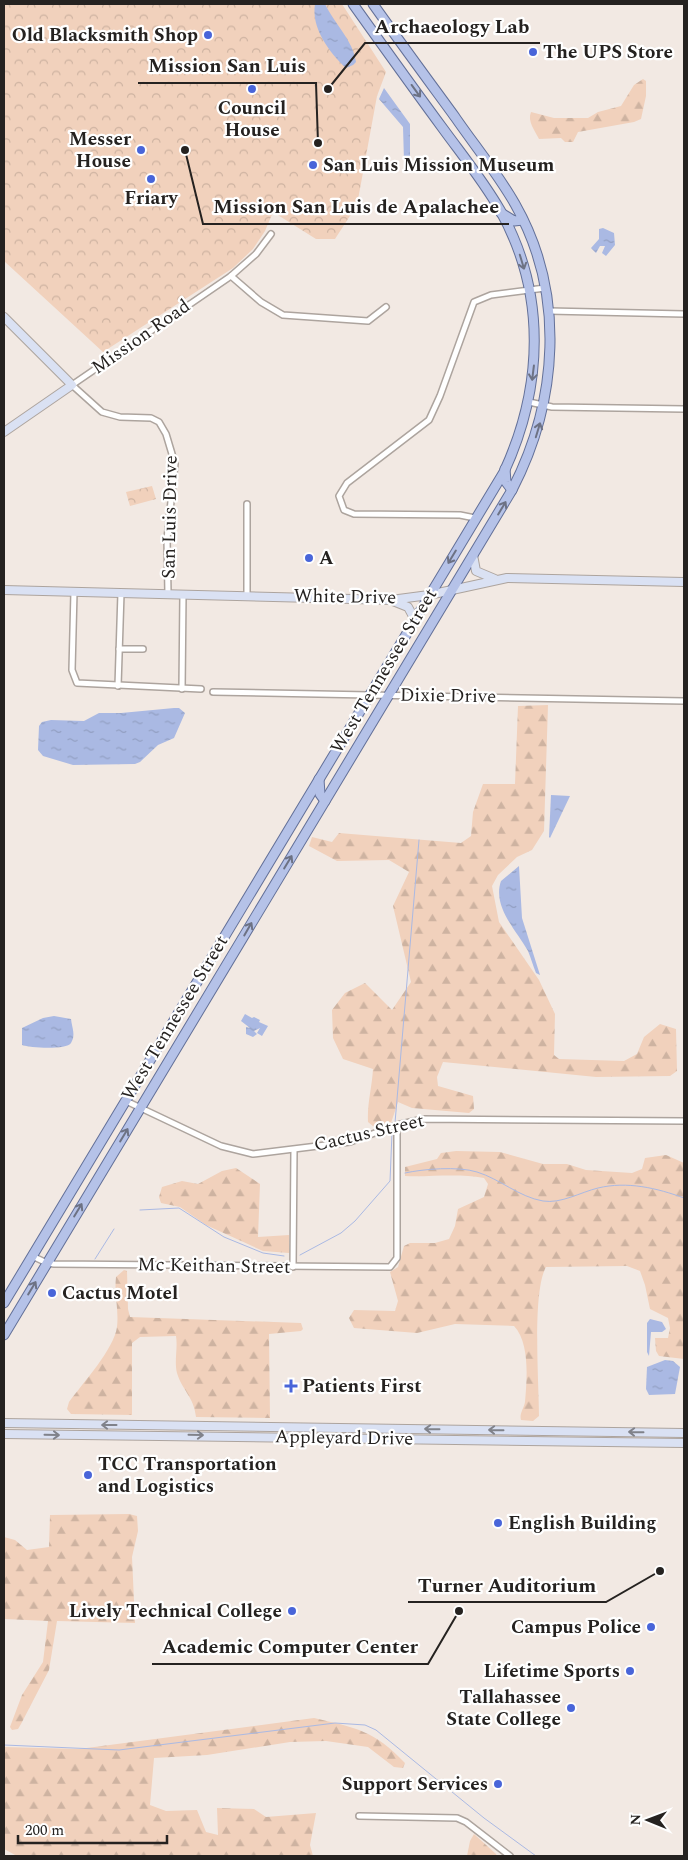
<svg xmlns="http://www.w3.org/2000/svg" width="688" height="1860" viewBox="0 0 688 1860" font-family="Spectral,serif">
<defs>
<pattern id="forest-firs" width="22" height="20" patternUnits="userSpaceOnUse" patternTransform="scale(1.25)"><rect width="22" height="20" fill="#f1d1bc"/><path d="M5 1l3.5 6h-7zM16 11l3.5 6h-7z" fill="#ceb3a1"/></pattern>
<pattern id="park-crowns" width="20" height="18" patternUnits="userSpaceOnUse" patternTransform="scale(1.25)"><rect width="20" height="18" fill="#f1d1bc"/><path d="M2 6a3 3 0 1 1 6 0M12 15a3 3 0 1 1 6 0" fill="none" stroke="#ceb3a1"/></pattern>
<pattern id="water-ripples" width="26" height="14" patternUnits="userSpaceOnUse" patternTransform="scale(1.25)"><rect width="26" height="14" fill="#aab9e3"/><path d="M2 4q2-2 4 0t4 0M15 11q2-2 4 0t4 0" fill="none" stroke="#929fc2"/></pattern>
</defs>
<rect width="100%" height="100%" fill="#f2e9e3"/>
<g fill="url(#forest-firs)">
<path d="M643 79 646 81V96L641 119 634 122 578 132 573 142H565L561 138 539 139C535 131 527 121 531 112L554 118H588L598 112 621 106 634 85Z"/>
<path d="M548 705 544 831 532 850 517 857 498 875 492 886 499 922 539 980 555 1014 554 1055 559 1059 624 1061 637 1054 644 1037 660 1024 676 1029 677 1071 670 1076 596 1077 443 1062 437 1077 438 1086 473 1096 474 1109 469 1113 412 1108 398 1102 391 1123 374 1127 368 1122C367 1104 372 1087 373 1069L343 1059 333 1038 332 1010 345 993 365 983 392 1010 411 982 393 906 409 872 389 860 337 861 309 846 312 837 332 842 339 833 461 843 471 836 473 812 483 784H515L518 706Z"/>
<path d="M456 1151 500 1152 543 1164H567L586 1170 632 1173 642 1169 645 1158 666 1155 684 1163V1359L659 1356 656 1351 655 1338H668L670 1328 668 1318 650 1309 645 1285 640 1271 627 1266 546 1267C532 1292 539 1383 539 1416L533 1421 521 1420C519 1414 524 1408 525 1402 527 1379 530 1343 514 1326L455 1324 417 1333 354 1328 349 1318 354 1310 395 1311 398 1301 390 1272 398 1267 404 1246 410 1243H435L449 1239 455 1226 458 1209 484 1197 488 1184 484 1178C458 1173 432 1177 405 1176V1167L437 1159 441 1153Z"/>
<polygon points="236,1168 260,1184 258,1237 289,1235 289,1253 263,1251 206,1225 180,1207 161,1203 159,1197 162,1187 182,1181 198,1184 222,1171"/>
<path d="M124 1270 127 1271 128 1309 130 1317 301 1323 303 1329 301 1331 269 1334 270 1418 196 1417C194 1397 182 1390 177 1373 174 1361 178 1348 176 1336L140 1337 132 1343V1415L71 1414 67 1409 69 1402C83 1383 114 1349 117 1327 119 1310 114 1294 116 1277Z"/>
<polygon points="129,1514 137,1516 138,1531 132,1557 135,1623 57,1621 49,1670 21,1724 18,1729 12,1730 10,1727 22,1695 43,1662 48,1621 5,1619 4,1625 4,1537 15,1540 27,1550 49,1547 50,1515"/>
<path d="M314 1718C356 1728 374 1730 405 1763L403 1768 394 1767 368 1747 326 1741 290 1742 207 1755 154 1758 150 1805 166 1811 197 1810 206 1832 218 1835 217 1808 254 1809 266 1817 316 1813 310 1845 313 1856H17L4 1849V1747L79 1749Z"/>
<polygon points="474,1834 496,1854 497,1856 467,1856 470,1841"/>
</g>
<g fill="url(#park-crowns)">
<polygon points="4,4 342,4 386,72 377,96 357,205 335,239 316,239 273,212 265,231 253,249 233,268 103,352 4,261"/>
<polygon points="152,486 156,499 130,506 126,492"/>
</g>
<g fill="url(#water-ripples)">
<path d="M315 4H325C334 23 353 40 356 62L353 65 346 68C329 52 311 28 315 4Z"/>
<polygon points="384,88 410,124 410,159 407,164 404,161 403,127 379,99"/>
<polygon points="603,228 614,233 615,245 606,256 602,253 605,246 600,246 596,253 591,248 599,239 599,229"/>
<polygon points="174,708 179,708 185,713 174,738 158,745 140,762 135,764 73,765 43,756 38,750 39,726 42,722 51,720 84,721 99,713 121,713"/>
<polygon points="551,795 570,796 550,838 549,837"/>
<path d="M519 866 522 918 540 975 536 973C533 966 531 958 528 951 517 931 492 907 501 881Z"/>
<polygon points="245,1014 252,1018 254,1017 260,1020 259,1022 268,1026 262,1036 257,1033 260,1028 254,1031 257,1034 253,1037 246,1034 246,1027 250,1028 241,1021"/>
<path d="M54 1016 71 1019C72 1028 76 1035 71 1043 67 1050 30 1048 22 1045V1028L43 1018Z"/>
<polygon points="650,1319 662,1322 666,1329 662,1332 651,1332 649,1356 647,1352 647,1323"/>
<polygon points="665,1360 673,1361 680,1367 675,1394 649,1395 646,1389 647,1367"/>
</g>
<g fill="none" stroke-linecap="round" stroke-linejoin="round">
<g stroke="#aab9e3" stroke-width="1">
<polyline points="395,1123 419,840"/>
<path d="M405 1173C423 1169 458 1166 477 1172 500 1179 519 1197 543 1201 561 1204 581 1192 598 1188 627 1181 657 1188 684 1198"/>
<polyline points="140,1210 179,1208 224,1237 263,1253 284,1256"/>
<polyline points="300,1255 341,1233 355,1221 390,1181 392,1133"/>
<polyline points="95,1259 114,1229"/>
<polyline points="4,1745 119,1750 335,1723 365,1725 376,1730 484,1818 536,1856"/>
</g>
<g stroke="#ada49e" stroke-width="8">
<g id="street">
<polyline points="231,276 261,302 283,315 368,321 386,307"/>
<polyline points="549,311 684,314"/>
<polyline points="529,402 552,407 684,409"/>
<polyline points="475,518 460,515 354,514 344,510 339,496 347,483 429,420 440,396 474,302 491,295 545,288"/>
<polyline points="74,592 72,670 77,683 201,689"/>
<polyline points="168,594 167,539 175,464 166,434 159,422 151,418 120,417 102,412 72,385 231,276 256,254 271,234"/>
<polyline points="247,595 247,504"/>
<polyline points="119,649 143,649"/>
<polyline points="118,686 121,593"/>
<polyline points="182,689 183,594"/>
<polyline points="213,692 684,701"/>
<polyline points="126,1101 221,1146 253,1154 350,1142 397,1125 423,1119 684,1121"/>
<polyline points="32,1256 47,1263 54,1264 390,1267 397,1258 397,1125"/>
<polyline points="293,1267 294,1150"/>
<polyline points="359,1816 457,1818 466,1822 510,1856"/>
</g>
</g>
<g stroke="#ada49e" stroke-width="10">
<g id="secondary">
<polyline points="4,317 72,385 4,432"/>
<polyline points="473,555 476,571 495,579"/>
<polyline points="4,590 391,600 429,595 507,578 684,582"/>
<polyline points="393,601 408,607 415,620"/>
<polyline points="4,1423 684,1433"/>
<polyline points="4,1434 684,1443"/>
</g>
</g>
<g stroke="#637098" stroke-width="11">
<g id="primary">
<polyline points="501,213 514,221 523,220"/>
<polyline points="505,469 506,482 512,490"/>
<polyline points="319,779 320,794 325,801"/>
<path d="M4 1303 504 472C543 387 547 294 500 210 484 182 463 156 444 130 413 88 383 46 353 4"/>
<path d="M4 1335 512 490C558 401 566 294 515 204 498 174 475 146 455 117 428 80 400 42 373 4"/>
</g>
</g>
<use href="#street" stroke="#fff" stroke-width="5"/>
<use href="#secondary" stroke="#dae1f3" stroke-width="8"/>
<use href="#primary" stroke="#b5c2e8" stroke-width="9"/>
</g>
<defs><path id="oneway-shaft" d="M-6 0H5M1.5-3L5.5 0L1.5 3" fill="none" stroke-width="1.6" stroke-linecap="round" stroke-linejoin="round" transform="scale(1.25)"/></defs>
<g stroke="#6d7284">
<use href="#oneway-shaft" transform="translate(416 91) rotate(54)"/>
<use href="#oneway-shaft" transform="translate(522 262) rotate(73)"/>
<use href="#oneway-shaft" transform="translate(533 373) rotate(97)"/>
<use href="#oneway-shaft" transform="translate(538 430) rotate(-73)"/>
<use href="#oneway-shaft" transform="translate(502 508) rotate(-59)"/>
<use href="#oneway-shaft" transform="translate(452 557) rotate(121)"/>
<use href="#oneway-shaft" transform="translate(288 862) rotate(-59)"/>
<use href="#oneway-shaft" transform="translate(248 929) rotate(-60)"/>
<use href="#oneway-shaft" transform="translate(124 1135) rotate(-59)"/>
<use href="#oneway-shaft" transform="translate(78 1210) rotate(-59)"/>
<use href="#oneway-shaft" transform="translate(32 1288) rotate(-59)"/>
</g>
<g stroke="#80828a">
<use href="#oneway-shaft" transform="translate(109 1425) rotate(-180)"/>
<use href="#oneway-shaft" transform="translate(432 1429) rotate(-179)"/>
<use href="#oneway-shaft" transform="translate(496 1430) rotate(-179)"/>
<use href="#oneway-shaft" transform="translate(636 1432) rotate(-179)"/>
<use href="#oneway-shaft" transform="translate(52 1435) rotate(1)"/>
<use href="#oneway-shaft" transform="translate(196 1435) rotate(1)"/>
</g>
<g fill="#4965d9" stroke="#fff" stroke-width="2">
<circle cx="208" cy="35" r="5"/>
<circle cx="533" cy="52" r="5"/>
<circle cx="252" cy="89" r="5"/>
<circle cx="141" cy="150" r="5"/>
<circle cx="313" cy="165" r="5"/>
<circle cx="151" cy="179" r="5"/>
<circle cx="309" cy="558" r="5"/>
<circle cx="52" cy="1293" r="5"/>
<path d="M288.5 1378.5h5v5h5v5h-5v5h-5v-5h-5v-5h5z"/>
<circle cx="88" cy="1475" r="5"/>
<circle cx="498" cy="1523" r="5"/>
<circle cx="292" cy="1611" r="5"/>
<circle cx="651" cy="1627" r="5"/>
<circle cx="630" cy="1671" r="5"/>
<circle cx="571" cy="1708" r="5"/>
<circle cx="498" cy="1784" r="5"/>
</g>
<g text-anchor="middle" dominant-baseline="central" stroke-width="4.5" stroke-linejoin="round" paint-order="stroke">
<g font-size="19" font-weight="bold" fill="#252220" stroke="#fff" text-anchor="end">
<text x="198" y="35">Old Blacksmith Shop</text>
<text x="543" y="52" text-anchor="start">The UPS Store</text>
<text x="252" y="108" text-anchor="middle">Council<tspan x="252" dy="22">House</tspan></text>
<text x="131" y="139">Messer<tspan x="131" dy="22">House</tspan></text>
<text x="323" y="165" text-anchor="start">San Luis Mission Museum</text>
<text x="151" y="198" text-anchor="middle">Friary</text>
<text x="319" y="558" text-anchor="start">A</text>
<text x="62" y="1293" text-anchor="start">Cactus Motel</text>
<text x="302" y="1386" text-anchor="start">Patients First</text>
<text x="98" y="1464" text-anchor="start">TCC Transportation<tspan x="98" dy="22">and Logistics</tspan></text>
<text x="508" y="1523" text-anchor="start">English Building</text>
<text x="282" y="1611">Lively Technical College</text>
<text x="641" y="1627">Campus Police</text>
<text x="620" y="1671">Lifetime Sports</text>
<text x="561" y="1697">Tallahassee<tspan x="561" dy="22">State College</tspan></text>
<text x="488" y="1784">Support Services</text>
</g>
<g font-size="19" fill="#252220" stroke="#fff">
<text transform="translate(141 337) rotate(-35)">Mission Road</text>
<text transform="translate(170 517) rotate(-89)">San Luis Drive</text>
<text transform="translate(345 597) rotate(1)">White Drive</text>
<text transform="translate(384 671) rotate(-59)">West Tennessee Street</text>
<text transform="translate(448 696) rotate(1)">Dixie Drive</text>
<text transform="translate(175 1018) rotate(-59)">West Tennessee Street</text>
<text transform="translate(369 1133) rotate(-13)">Cactus Street</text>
<text transform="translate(214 1266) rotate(1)">Mc Keithan Street</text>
<text transform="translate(344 1438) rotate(1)">Appleyard Drive</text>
</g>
</g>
<path fill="none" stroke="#252220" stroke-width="2" d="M328 89L365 43H540M318 143L316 83H138M185 150L203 224H509M660 1571L606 1602H408M459 1611L428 1664H152"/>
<g fill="#252220" stroke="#fff" stroke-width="2">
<circle cx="328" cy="89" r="5"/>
<circle cx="318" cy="143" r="5"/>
<circle cx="185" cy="150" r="5"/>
<circle cx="660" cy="1571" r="5"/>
<circle cx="459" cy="1611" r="5"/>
</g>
<g font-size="20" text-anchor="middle" font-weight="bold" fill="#252220" stroke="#fff" stroke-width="4.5" stroke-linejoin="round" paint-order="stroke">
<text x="452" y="33">Archaeology Lab</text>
<text x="227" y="72">Mission San Luis</text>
<text x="356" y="213">Mission San Luis de Apalachee</text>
<text x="507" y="1592">Turner Auditorium</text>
<text x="290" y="1653">Academic Computer Center</text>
</g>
<rect width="688" height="1860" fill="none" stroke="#252220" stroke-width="10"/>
<g transform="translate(648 1820) rotate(271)" stroke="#ffffff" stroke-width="4" paint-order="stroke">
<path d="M0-4L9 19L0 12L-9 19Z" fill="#252220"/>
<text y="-8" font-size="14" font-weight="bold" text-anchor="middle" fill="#252220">N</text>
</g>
<path d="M18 1835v8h149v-8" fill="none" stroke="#252220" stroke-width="2.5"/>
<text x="25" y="1835" font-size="15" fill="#252220" stroke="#ffffff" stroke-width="4" paint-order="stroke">200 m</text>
</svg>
